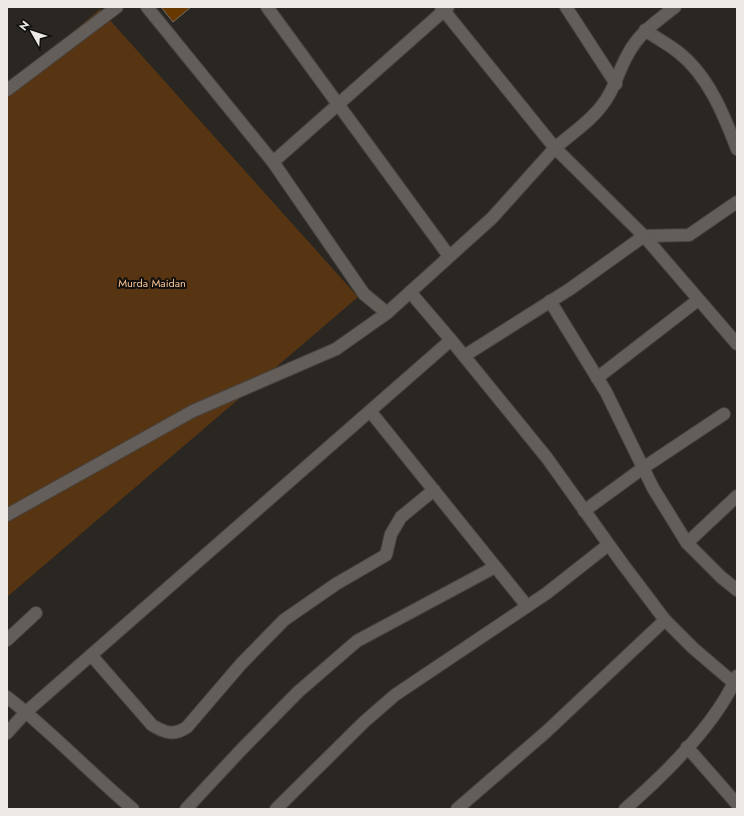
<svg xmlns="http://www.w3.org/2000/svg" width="744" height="816" viewBox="0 0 744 816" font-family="Jost,sans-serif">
<rect width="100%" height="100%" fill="#2a2621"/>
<polygon fill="#573513" points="100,9 358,297 7,597 7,88"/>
<polygon fill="#673901" stroke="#746e69" points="161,7 191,7 173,22"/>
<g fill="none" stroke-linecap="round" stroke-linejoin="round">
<g stroke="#474340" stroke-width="14">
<g id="minor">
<polyline points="147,7 273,162 364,294 387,313 492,218 555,148 644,236 689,235 737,202"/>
<polyline points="267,7 449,256"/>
<path d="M441 7 555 148C571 134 591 121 603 104 615 89 618 71 628 54 639 33 657 21 675 7"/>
<polyline points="566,7 616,84"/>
<path d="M645 30C656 38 668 44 678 52 708 75 724 115 737 149"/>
<polyline points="7,90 117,7"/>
<polyline points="273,162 448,7"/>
<polyline points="550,301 606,392 653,488 687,543 721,577 737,590"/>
<polyline points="451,340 547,458 622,563 665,620 693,648 734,683"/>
<polyline points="464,356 570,289 644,236 737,344"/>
<polyline points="597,378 698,300"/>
<polyline points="370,411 527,606"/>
<polyline points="584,511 643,468 724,414"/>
<polyline points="7,515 193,411 336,349 387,313"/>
<polyline points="687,543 737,496"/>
<polyline points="7,640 36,613"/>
<path d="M91 655 152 725C165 733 174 736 187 727L241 664 284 620 336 584 386 555 391 534 401 517 434 490"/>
<path d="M7 697C51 731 90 773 133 809"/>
<polyline points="7,733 26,712 451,340 410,292"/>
<polyline points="687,747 737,804"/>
<polyline points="186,809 241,750 298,692 357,641 495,567"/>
<polyline points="276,809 364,722 395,695 547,593 608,545"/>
<polyline points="457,809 546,732 665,620"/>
<path d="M625 809C664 775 716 724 737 676"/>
</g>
</g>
<use href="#minor" stroke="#635e59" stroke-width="12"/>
</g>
<g text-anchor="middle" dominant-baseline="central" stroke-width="4" stroke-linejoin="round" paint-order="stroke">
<g font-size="11" fill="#f8c395" stroke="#110f0d">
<text x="152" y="283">Murda Maidan</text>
</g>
</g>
<rect width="744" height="816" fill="none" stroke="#ede9e7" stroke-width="16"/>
<g transform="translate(32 32) rotate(309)" stroke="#110f0d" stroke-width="3" paint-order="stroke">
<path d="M0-3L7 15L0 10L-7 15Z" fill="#ede9e7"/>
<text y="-6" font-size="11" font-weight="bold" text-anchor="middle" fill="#ede9e7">N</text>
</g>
</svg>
